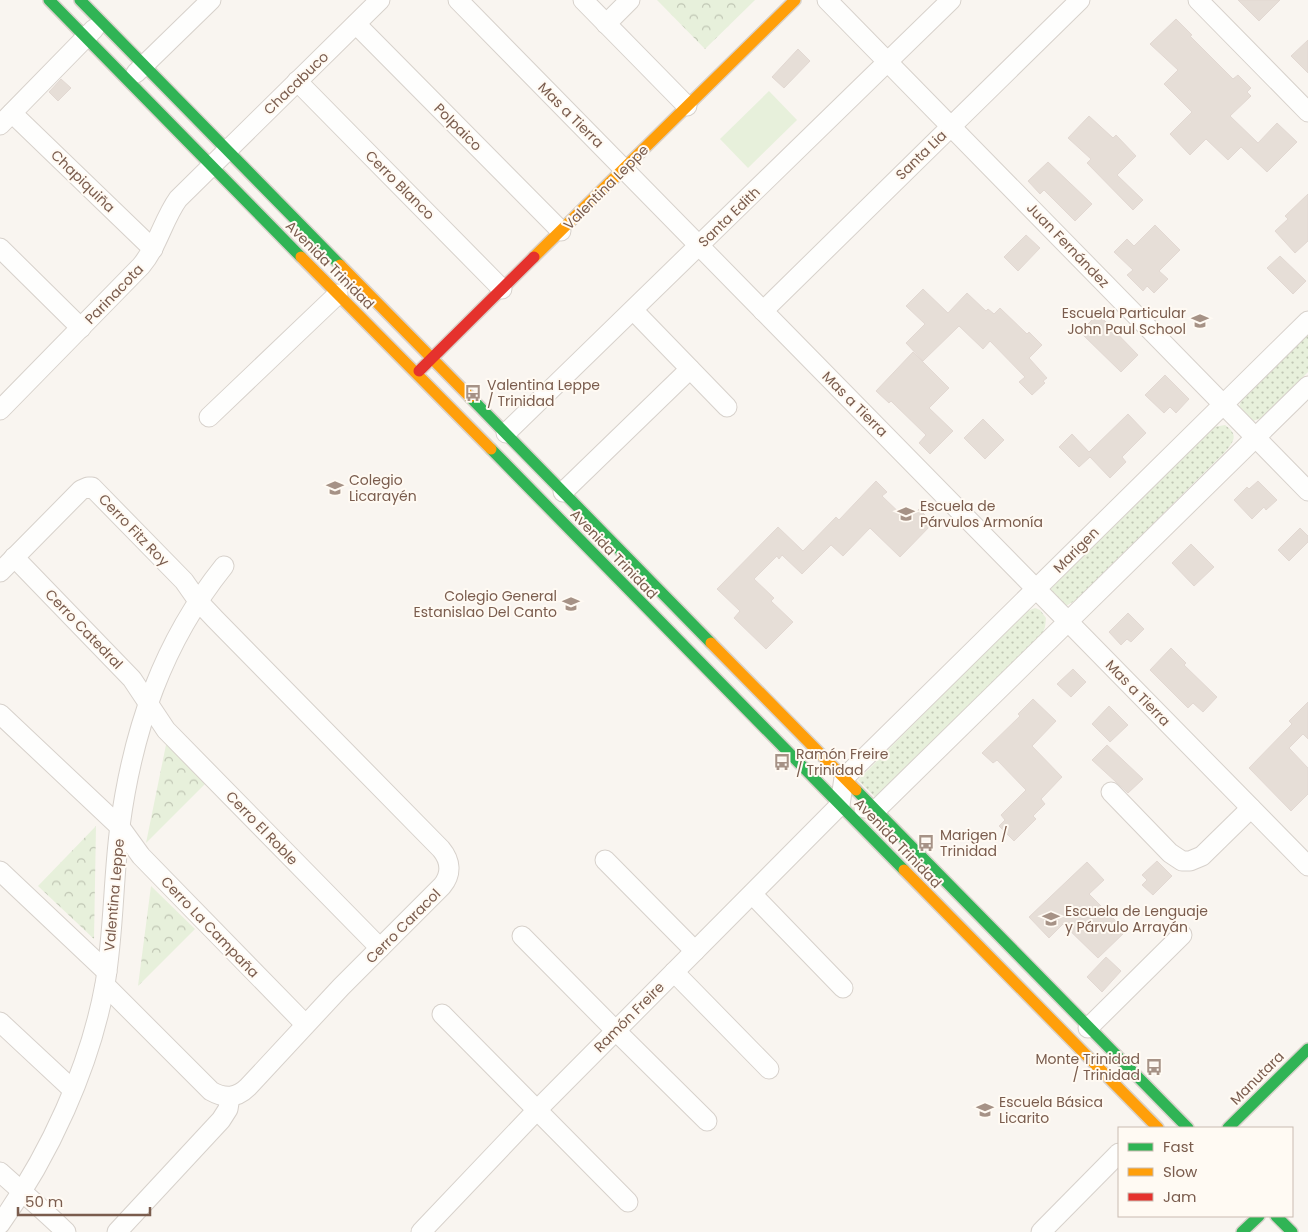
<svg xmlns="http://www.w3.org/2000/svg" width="1308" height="1232" viewBox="0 0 1308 1232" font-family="Poppins,sans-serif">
<defs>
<pattern id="grass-dots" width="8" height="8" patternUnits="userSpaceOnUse" patternTransform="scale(1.25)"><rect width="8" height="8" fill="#e7f0db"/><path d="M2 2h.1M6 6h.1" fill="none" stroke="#c0c6b4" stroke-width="1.8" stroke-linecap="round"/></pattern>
<pattern id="forest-crowns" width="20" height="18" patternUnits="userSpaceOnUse" patternTransform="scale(1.25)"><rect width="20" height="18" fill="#e7f0db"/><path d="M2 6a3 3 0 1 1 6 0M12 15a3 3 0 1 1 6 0" fill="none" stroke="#c0c6b4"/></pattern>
</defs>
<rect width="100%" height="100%" fill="#f9f5f0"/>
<g fill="url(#grass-dots)">
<polygon points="1308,333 1308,372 1262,418 1250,422 1238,410 1241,401"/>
<path d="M1225 425C1239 435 1234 441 1225 452L1076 600 1066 606 1049 592 1051 587 1208 432 1214 427Z"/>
<polygon points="1035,608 1040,610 1046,618 1045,627 1043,632 876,798 858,780 1025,612"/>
</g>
<g fill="url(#forest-crowns)">
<polygon points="657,0 755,0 705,49"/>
<polygon points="167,740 207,782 146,843"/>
<polygon points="96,826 94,939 38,886"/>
<polygon points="151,886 195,929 138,986"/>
</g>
<polygon fill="#e7f0db" points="769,91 797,120 748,168 720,139"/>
<g fill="#e6ded7" stroke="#e2d8d2">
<polygon points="1238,0 1280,0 1259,21"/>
<polygon points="1176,19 1192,35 1190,36 1233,79 1238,75 1251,88 1247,92 1251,96 1230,116 1258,143 1277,123 1297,142 1267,172 1241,147 1228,160 1206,139 1190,155 1170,134 1192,112 1164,84 1178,70 1150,44"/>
<polygon points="1308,40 1308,73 1291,56"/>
<polygon points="798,49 810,61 784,88 772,77"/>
<polygon points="61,79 71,88 58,101 49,92"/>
<polygon points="1089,116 1113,138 1116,135 1136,156 1117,175 1143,200 1133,210 1087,163 1091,159 1068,138"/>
<polygon points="1048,162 1092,204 1075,221 1044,190 1040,194 1028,181"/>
<polygon points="1308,194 1308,241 1295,253 1275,231 1288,219 1285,216"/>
<polygon points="1155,225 1180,250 1159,271 1168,279 1154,293 1147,286 1143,291 1127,275 1133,270 1114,252 1127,239 1134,246"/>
<polygon points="1026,235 1040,248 1018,271 1004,257"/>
<polygon points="1280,256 1306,281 1293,294 1267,268"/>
<polygon points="923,289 948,313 967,293 986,311 988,309 994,314 1000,308 1027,334 1029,332 1042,345 1029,358 1047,378 1043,381 1045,383 1032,395 1019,382 1025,377 990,341 983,349 959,326 923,361 906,343 925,324 906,306"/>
<polygon points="1098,314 1138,355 1121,372 1080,332"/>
<polygon points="913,352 949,388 929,408 953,431 930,454 919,443 926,435 891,401 889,403 876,391"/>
<polygon points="1165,375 1189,399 1176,413 1170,407 1164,413 1145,395"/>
<polygon points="1128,414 1146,433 1122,457 1126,462 1110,478 1090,457 1079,467 1059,447 1072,434 1089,452"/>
<polygon points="983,419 1004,440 985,459 964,438"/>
<polygon points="876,481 887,492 882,496 908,521 919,509 933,523 900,557 870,528 843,556 831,545 802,574 782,555 779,559 777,556 754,579 774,598 771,601 793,622 766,649 734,618 740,611 717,589 778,527 803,551 836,517 839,520"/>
<polygon points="1258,481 1277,500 1266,510 1264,507 1252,519 1234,500 1247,487 1249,489"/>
<polygon points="1300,528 1308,536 1308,542 1289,561 1278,550"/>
<polygon points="1191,544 1214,567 1194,586 1172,563"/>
<polygon points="1128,613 1144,629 1131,642 1127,639 1121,645 1109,632"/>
<polygon points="1171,648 1186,663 1184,665 1217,697 1203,712 1193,703 1188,708 1150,670"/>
<polygon points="1073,669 1086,682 1071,697 1057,684"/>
<polygon points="1033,699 1056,721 1032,746 1062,777 1041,799 1045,804 1033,816 1036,819 1014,841 999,826 1005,820 1001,815 1026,790 997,760 993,763 982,753 1020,716 1018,714"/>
<polygon points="1308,702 1308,739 1303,734 1289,748 1308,768 1308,794 1291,811 1249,768 1292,724 1289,721"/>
<polygon points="1109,706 1128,725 1110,742 1092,724"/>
<polygon points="1107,745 1143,779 1128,793 1092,760"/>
<polygon points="1157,861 1172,876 1153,895 1142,885 1147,880 1142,875"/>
<polygon points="1087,862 1104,880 1089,894 1126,931 1098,958 1063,924 1049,938 1029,917"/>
<polygon points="1106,957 1121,971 1102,992 1087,977"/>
</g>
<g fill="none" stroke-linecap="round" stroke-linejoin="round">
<g stroke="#d7d1cb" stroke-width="21">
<g id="street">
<polyline points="458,0 1308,866"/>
<polyline points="583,0 687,106"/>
<polyline points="827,0 1308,491"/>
<polyline points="1198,0 1308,112"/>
<polyline points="356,24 561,231"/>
<polyline points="606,24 630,0"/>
<polyline points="136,73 211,0"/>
<polyline points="297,81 502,289"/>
<polyline points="12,113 153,249"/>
<polyline points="0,125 94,29"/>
<polyline points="0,248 81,328"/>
<polyline points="633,310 727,407"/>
<polyline points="763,311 1080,0"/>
<path d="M0 410 141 266C158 246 163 220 178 199L380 0"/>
<polyline points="209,417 338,294"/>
<polyline points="506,433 951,0"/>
<polyline points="563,492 690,369"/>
<polyline points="14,557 132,679 166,730 380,948"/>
<path d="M0 572 81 490 88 487H92L184 581 198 601 215 619 441 849C451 861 452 874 442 886L341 987 248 1087C237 1098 225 1099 211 1091L105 985"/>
<polyline points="0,714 120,827 141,856 305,1024"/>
<polyline points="1111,792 1170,853 1182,861 1190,861 1202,856 1251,808"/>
<polyline points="864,808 876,810 1308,386"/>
<polyline points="605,860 695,951"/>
<polyline points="0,871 107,972"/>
<polyline points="752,894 843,988"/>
<polyline points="522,936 616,1031 707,1121"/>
<polyline points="674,972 769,1069"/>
<polyline points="442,1014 628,1202"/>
<polyline points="0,1022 73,1090"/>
<polyline points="1088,1028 1182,935"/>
<path d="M0 1172C22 1192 45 1211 66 1232"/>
<path d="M0 1224C49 1156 90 1067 105 984 114 932 113 878 120 826 133 729 163 642 224 566"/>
<polyline points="117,1232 221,1120 228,1109 230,1097"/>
<polyline points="421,1232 537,1110 840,805 844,778 1308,321"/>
<polyline points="1041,1232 1119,1153"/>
</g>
</g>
<g stroke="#d9d2cb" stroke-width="14">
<g id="fast">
<polyline points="49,0 301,257"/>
<polyline points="80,0 340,265"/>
<polyline points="470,397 711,643"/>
<polyline points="491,449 904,870"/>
<polyline points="856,790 1188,1128"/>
<polyline points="1228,1128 1308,1049"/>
<polyline points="1276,1216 1292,1232"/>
<polyline points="1242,1232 1259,1216"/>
</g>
</g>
<g stroke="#d9d2cb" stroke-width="14">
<g id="slow">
<polyline points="301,257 491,449"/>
<polyline points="534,257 795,0"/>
<polyline points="340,265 470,397"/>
<polyline points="711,643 856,790"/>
<polyline points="904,870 1158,1128"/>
</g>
</g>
<g stroke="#d9d2cb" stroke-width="14">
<polyline id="jam" points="419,371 534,257"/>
</g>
<use href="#street" stroke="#fefefd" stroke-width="19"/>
<use href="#fast" stroke="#30b455" stroke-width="11"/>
<use href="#slow" stroke="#ff9f0a" stroke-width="11"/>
<use href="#jam" stroke="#e5322d" stroke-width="11"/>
</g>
<defs>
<g id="school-bare" transform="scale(1.35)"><path d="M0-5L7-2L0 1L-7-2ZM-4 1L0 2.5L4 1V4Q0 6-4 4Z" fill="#a69286" stroke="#fffaf3" stroke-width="2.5" paint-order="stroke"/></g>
<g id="bus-bare" transform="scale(1.35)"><path d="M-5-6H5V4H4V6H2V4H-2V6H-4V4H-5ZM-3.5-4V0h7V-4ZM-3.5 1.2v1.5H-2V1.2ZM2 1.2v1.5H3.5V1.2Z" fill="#a69286" stroke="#fffaf3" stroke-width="2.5" paint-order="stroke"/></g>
</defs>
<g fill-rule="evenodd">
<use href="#school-bare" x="1200" y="321"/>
<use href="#bus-bare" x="473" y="393"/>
<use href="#school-bare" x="335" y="488"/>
<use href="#school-bare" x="906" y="514"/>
<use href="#school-bare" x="571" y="604"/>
<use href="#bus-bare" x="782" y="762"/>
<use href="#bus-bare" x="926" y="843"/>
<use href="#school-bare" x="1051" y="919"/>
<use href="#bus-bare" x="1154" y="1067"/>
<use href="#school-bare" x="985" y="1110"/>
</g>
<g text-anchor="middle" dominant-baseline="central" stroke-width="4" stroke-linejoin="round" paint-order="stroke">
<g font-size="14" fill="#7a5c4d" stroke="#fffaf3">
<text transform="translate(296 83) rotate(-44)">Chacabuco</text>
<text transform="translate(571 115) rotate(45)">Mas a Tierra</text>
<text transform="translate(458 127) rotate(45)">Polpaico</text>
<text transform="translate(921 155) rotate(-44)">Santa Lia</text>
<text transform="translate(83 181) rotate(44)">Chapiquiña</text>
<text transform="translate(400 185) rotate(45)">Cerro Blanco</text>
<text transform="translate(606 187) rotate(-45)">Valentina Leppe</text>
<text transform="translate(729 217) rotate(-44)">Santa Edith</text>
<text transform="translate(1068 245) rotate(46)">Juan Fernández</text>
<text transform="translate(330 265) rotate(45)">Avenida Trinidad</text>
<text transform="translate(114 294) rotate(-46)">Parinacota</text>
<text transform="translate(855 404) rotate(45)">Mas a Tierra</text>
<text transform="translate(134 530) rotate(46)">Cerro Fitz Roy</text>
<text transform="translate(1076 550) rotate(-45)">Marigen</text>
<text transform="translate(614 554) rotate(46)">Avenida Trinidad</text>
<text transform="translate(84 629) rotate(46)">Cerro Catedral</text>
<text transform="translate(1138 693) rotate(46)">Mas a Tierra</text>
<text transform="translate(262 828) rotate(46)">Cerro El Roble</text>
<text transform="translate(898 843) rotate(46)">Avenida Trinidad</text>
<text transform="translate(114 895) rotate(-85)">Valentina Leppe</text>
<text transform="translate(403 926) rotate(-45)">Cerro Caracol</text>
<text transform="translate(210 927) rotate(46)">Cerro La Campaña</text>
<text transform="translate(629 1017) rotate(-45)">Ramón Freire</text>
<text transform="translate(1257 1078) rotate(-45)">Manutara</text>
</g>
<g font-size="14" fill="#7a5c4d" stroke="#fffaf3" text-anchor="start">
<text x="1186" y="313" text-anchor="end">Escuela Particular<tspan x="1186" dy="16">John Paul School</tspan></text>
<text x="487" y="385">Valentina Leppe<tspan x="487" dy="16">/ Trinidad</tspan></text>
<text x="349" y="480">Colegio<tspan x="349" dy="16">Licarayén</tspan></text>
<text x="920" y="506">Escuela de<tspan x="920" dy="16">Párvulos Armonía</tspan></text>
<text x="557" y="596" text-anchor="end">Colegio General<tspan x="557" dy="16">Estanislao Del Canto</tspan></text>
<text x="796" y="754">Ramón Freire<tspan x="796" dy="16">/ Trinidad</tspan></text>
<text x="940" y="835">Marigen /<tspan x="940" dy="16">Trinidad</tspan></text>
<text x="1065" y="911">Escuela de Lenguaje<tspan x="1065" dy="16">y Párvulo Arrayán</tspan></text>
<text x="1140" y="1059" text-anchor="end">Monte Trinidad<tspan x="1140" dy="16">/ Trinidad</tspan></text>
<text x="999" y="1102">Escuela Básica<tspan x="999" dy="16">Licarito</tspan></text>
</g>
</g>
<rect x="1118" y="1127" width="175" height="90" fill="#fffaf3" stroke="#cabbb1"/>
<rect x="1128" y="1143" width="25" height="8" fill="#30b455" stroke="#cabbb1"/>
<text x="1163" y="1152" font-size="15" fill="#7a5c4d">Fast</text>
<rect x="1128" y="1168" width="25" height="8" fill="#ff9f0a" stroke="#cabbb1"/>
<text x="1163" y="1177" font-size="15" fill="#7a5c4d">Slow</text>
<rect x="1128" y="1193" width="25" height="8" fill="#e5322d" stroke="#cabbb1"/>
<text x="1163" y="1202" font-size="15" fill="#7a5c4d">Jam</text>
<path d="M18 1207v8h132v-8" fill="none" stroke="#7a5c4d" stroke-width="2.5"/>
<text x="25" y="1207" font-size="15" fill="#7a5c4d" stroke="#fffaf3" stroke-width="4" paint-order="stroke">50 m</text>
</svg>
